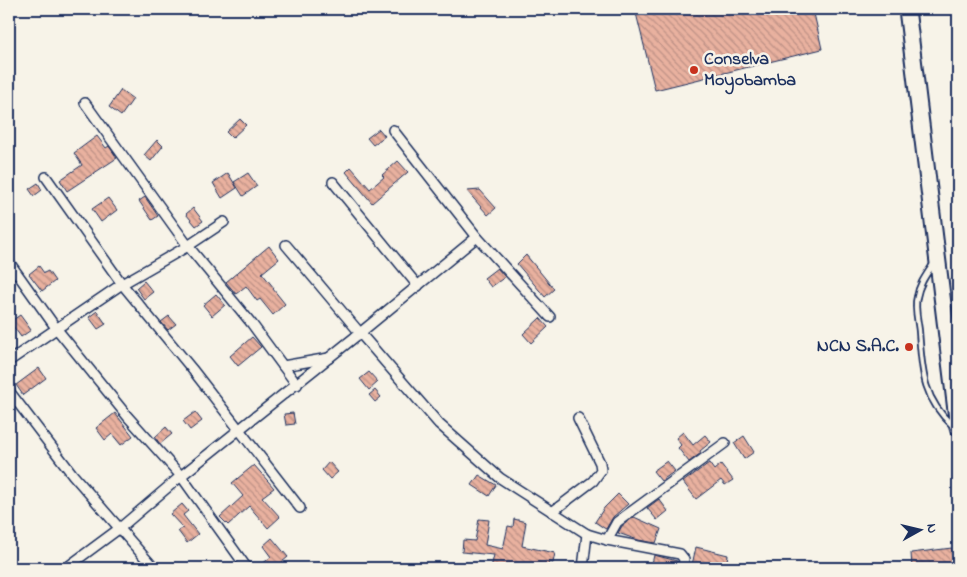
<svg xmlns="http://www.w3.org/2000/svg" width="967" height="577" viewBox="0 0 967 577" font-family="'Indie Flower',sans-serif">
<defs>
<pattern id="building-back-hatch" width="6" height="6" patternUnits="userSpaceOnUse" patternTransform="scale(1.25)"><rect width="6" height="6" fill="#e9b19f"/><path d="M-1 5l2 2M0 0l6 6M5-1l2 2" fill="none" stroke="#bc9085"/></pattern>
</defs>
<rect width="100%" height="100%" fill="#f7f3e8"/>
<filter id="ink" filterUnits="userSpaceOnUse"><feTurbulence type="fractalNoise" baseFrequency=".02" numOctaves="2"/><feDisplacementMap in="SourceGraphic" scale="10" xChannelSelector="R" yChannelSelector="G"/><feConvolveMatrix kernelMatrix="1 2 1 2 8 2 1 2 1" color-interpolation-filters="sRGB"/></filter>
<g filter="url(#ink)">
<g fill="url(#building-back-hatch)" stroke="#1b2f5e">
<polygon points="635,9 813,9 822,49 655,90"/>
<polygon points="121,90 133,99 121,116 109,107"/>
<polygon points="240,119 246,125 232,138 226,132"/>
<polygon points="379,129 385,136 373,145 367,138"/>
<polygon points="97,136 106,148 109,146 117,158 67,191 60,180 82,165 74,153"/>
<polygon points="157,140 163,146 151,161 144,155"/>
<polygon points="398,161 408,172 372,203 346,172 351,167 370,189 384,177 382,175"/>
<polygon points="228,173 237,188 222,198 213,183"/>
<polygon points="248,173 257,186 243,196 234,182"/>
<polygon points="38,183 42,190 34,196 29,189"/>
<polygon points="480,190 496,208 488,215 467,191"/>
<polygon points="145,197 158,216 152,220 139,201"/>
<polygon points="108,198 117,210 101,222 92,209"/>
<polygon points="193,208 203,221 196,226 186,214"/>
<polygon points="269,246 279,259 262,273 274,288 273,289 285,304 273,315 260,299 257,301 246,286 236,294 226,282"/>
<polygon points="526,255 554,289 545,297 517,264"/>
<polygon points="39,266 44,273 48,271 55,281 42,291 29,274"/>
<polygon points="497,268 505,277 491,287 484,278"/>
<polygon points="144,281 153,292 144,299 136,288"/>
<polygon points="216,294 225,305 212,316 203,305"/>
<polygon points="97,311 106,324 98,329 89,317"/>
<polygon points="20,315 31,330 21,337 10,322"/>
<polygon points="169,316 176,324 168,330 161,322"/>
<polygon points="540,318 548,327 531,343 523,334"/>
<polygon points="252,337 261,347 238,366 230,356"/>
<polygon points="39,368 46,378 23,395 16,385"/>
<polygon points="369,372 378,382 369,390 360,379"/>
<polygon points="375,390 381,397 375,402 369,395"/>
<polygon points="195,412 202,421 190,430 183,421"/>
<polygon points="115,413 133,436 121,445 112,434 105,440 96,428"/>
<polygon points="293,413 295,424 286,425 284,414"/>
<polygon points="166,427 172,434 160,444 155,437"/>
<polygon points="683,432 693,445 705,435 711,442 700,451 701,453 689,462 678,448 681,445 676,438"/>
<polygon points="744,436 754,452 744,459 734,443"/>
<polygon points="667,461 675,471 661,481 653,471"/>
<polygon points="329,462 338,472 330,479 322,470"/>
<polygon points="709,463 714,470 721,464 733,480 725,485 721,480 696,499 683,482"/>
<polygon points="254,465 274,488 262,497 280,517 268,528 249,506 228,525 220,517 243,496 232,483"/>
<polygon points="479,475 496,485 489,496 472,485"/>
<polygon points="618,494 628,504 613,517 606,529 604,528 595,522 604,508"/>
<polygon points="659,499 668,511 657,520 647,508"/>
<polygon points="182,504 188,511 183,515 198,534 187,543 178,531 183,528 170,514"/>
<polygon points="634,517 661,529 656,543 638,540 618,533 622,526"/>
<polygon points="479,519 489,520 485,545 503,549 508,526 513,527 514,519 526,522 522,546 555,553 553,563 549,562 548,568 491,568 494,555 462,552 463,540 475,541"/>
<polygon points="272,538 288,557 275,568 257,568 271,557 263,546"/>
<polygon points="696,547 728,555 727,560 749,565 748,568 689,568 690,565 692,565"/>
<polygon points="952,548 955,568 912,568 911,553"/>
<polygon points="654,555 677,561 677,568 651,568"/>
</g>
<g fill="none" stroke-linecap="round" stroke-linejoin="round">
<g stroke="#1b2f5e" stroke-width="8">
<path id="service" d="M934 263C927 274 919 284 917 297 914 307 918 321 919 331 922 370 922 398 953 426"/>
</g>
<g stroke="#1b2f5e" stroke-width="12">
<g id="minor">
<polyline points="85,103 188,246 252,324 297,385"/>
<polyline points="393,130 477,237 550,317"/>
<polyline points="46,177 122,284 192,369 300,508"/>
<polyline points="333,182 418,286"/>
<polyline points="286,245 360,333 477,237"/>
<polyline points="9,262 56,328 128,417 181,476 247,568"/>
<polyline points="9,361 122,284 188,246 224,222"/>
<polyline points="283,366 329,358"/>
<polyline points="9,391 73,475 154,568"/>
<polyline points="552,512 593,481 601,470 600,463 578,418"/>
<polyline points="607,540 617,522 725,443"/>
<polyline points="66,568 120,528 181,476 360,333 439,424 500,478 587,534 607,540 680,554 684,559 683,568"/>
<polyline points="583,568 587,534"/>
</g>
</g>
<g stroke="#1b2f5e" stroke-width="19">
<polyline id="trunk" points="907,9 958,427"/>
</g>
<use href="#service" stroke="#f7f3e8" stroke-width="4.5"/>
<use href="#minor" stroke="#f7f3e8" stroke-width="9"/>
<use href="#trunk" stroke="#f7f3e8" stroke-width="15"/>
</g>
</g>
<g fill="#c8321e" stroke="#f7f3e8" stroke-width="2">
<circle cx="694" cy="70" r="5"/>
<circle cx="909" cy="347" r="5"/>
</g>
<g text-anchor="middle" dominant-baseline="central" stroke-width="5" stroke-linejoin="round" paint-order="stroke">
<g font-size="18" font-weight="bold" fill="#1b2f5e" stroke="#f7f3e8" text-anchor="start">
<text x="704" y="60">Conselva<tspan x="704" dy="21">Moyobamba</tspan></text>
<text x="899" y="347" text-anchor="end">NCN S.A.C.</text>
</g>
</g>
<rect width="967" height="577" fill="none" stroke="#f7f3e8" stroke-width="30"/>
<rect x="15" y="15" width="937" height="547" fill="none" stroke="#1b2f5e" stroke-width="2" filter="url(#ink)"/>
<g transform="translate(920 530) rotate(82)" stroke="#f7f3e8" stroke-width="4" paint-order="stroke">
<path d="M0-4L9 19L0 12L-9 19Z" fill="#1b2f5e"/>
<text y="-8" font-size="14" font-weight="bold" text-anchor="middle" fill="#1b2f5e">N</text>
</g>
</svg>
